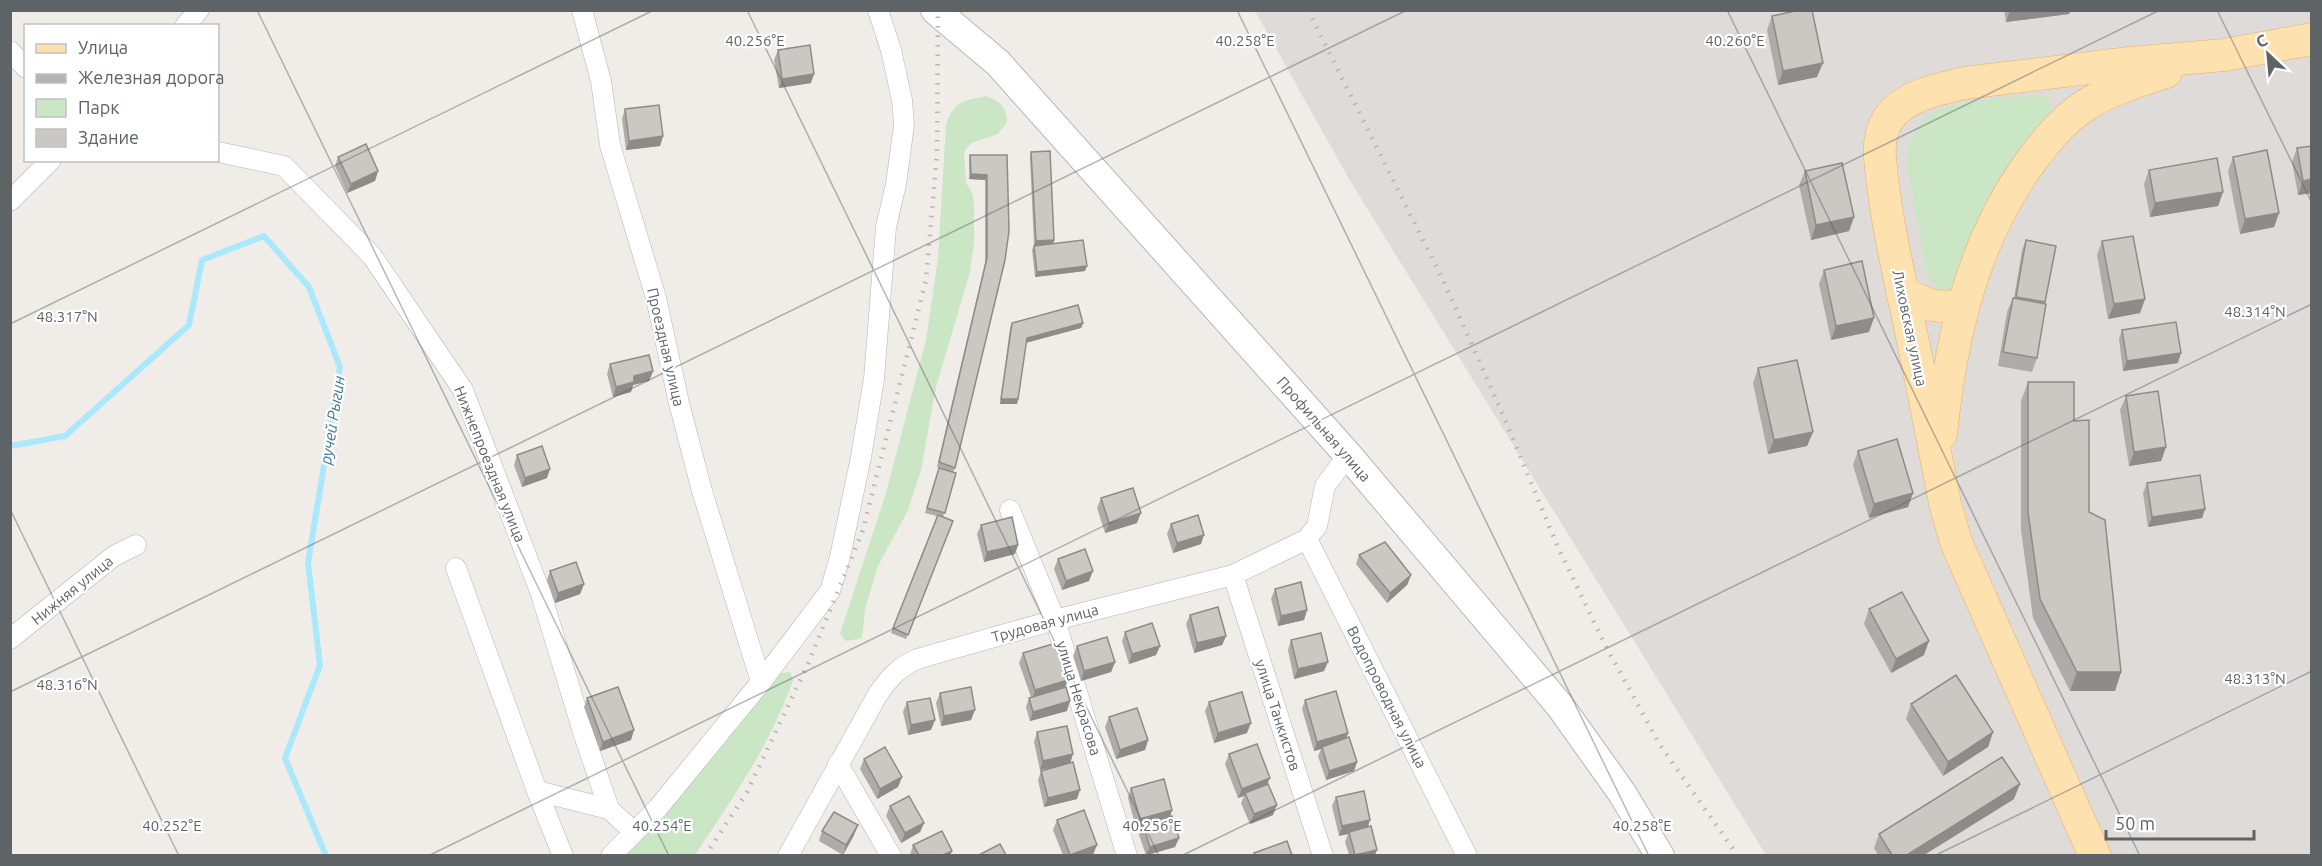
<svg xmlns="http://www.w3.org/2000/svg" width="2322" height="866" viewBox="0 0 2322 866" font-family="Ubuntu,sans-serif">
<rect width="100%" height="100%" fill="#f0ece7"/>
<polygon fill="#dfdbd9" points="1255,11 2311,11 2311,855 1766,855 1349,179"/>
<g fill="#cae6c4">
<path d="M2040 95C2052 97 2053 107 2048 116L1957 287C1945 292 1935 287 1928 277L1906 161C1907 147 1914 130 1924 119 1941 100 2014 97 2040 95Z"/>
<path d="M986 96C1001 102 1006 106 1007 122L998 134 971 143 964 152 966 183 972 192 974 203V243L970 272 936 387 921 470 908 510 878 566 865 609 862 638 846 641 840 634 886 493 926 340 938 258 946 125C954 101 963 101 986 96Z"/>
<path d="M790 672 793 680C771 744 732 799 695 855L624 856 775 678 782 673Z"/>
</g>
<g fill="none" stroke-linecap="round" stroke-linejoin="round">
<polyline stroke="#aae8fd" stroke-width="6" points="10,446 65,436 189,325 202,260 264,236 309,287 340,367 308,563 320,665 285,758 326,856"/>
<g stroke="#b2b5b8" stroke-width="21">
<g id="street">
<polyline points="582,10 601,81 610,145 656,298 679,403 702,491 761,682"/>
<polyline points="185,26 199,10"/>
<polyline points="10,51 26,68"/>
<polyline points="218,152 284,166 372,256 463,390 541,594 584,735 609,809 634,832"/>
<polyline points="10,201 51,160"/>
<polyline points="1010,510 1055,620 1127,856"/>
<polyline points="1307,539 1467,856"/>
<polyline points="456,568 537,791 563,856"/>
<polyline points="1233,575 1323,856"/>
<polyline points="10,639 114,556 136,545"/>
<polyline points="838,764 891,856"/>
<polyline points="537,791 609,809"/>
<polyline points="611,856 658,808 761,682 830,591 840,557 861,457 874,379 886,227 896,184 904,125 902,100 891,50 878,10"/>
<path d="M788 856 878 694C889 678 899 667 917 659L1055 620 1233 575 1307 539 1317 526 1325 486 1348 455"/>
</g>
</g>
<g stroke="#b3b7bb" stroke-width="30">
<polyline id="secondary" points="935,10 998,63 1348,455 1560,706 1622,793 1660,856"/>
</g>
<g stroke="#eead62" stroke-width="33">
<g id="primary">
<path d="M1902 291C1921 305 1940 309 1963 305"/>
<path d="M1941 434C1951 338 1972 243 2029 164 2046 141 2062 120 2086 105 2111 89 2138 81 2166 72"/>
<path d="M2095 856 1956 542 1945 503C1934 448 1924 392 1912 337 1900 278 1885 219 1880 158 1879 145 1881 130 1888 119 1905 95 1938 89 1965 83L2130 63 2224 55 2312 39"/>
</g>
</g>
<use href="#street" stroke="#fff" stroke-width="20"/>
<use href="#secondary" stroke="#fff" stroke-width="28"/>
<use href="#primary" stroke="#fde2af" stroke-width="32"/>
<g stroke="#b3b4b4" stroke-width="4.5" stroke-dasharray="1.5 8" stroke-linecap="butt">
<polyline points="1308,10 1443,280 1500,408 1557,545 1604,643 1660,745 1738,856"/>
<polyline points="705,856 747,792 807,666 863,530 926,280 937,154 938,10"/>
</g>
</g>
<g fill="#afaba8">
<polygon points="2004,10 2071,10 2069,14 2006,22"/>
<polygon points="1772,16 1817,77 1778,85 1767,30"/>
<polygon points="778,50 811,83 779,88 774,60"/>
<polygon points="625,109 663,136 660,146 626,150 622,119"/>
<polygon points="2297,148 2312,193 2298,195 2292,162"/>
<polygon points="1031,152 1054,240 1053,243 1085,271 1035,277 1032,250 1034,246 1030,157"/>
<polygon points="970,155 1007,155 955,468 953,472 956,473 943,517 953,521 906,639 891,633 937,516 925,513 939,468 949,471 937,467 985,263 985,180 969,179 969,160"/>
<polygon points="338,157 378,171 375,181 347,193 335,166"/>
<polygon points="2233,157 2279,213 2274,227 2240,234 2228,171"/>
<polygon points="2149,170 2223,192 2218,206 2150,217 2144,184"/>
<polygon points="1805,171 1854,217 1849,231 1811,240 1799,185"/>
<polygon points="2026,240 2056,246 2045,304 2037,358 2032,372 1998,366 2007,312 2013,298 2014,298 2022,250"/>
<polygon points="2102,241 2145,299 2140,313 2108,319 2097,255"/>
<polygon points="1824,270 1869,332 1831,340 1819,284"/>
<polygon points="1012,323 1083,323 1081,328 1026,343 1018,399 1017,404 1000,404 1010,328"/>
<polygon points="2122,330 2178,363 2123,371 2119,339"/>
<polygon points="610,364 653,371 649,381 633,385 631,392 613,397 607,374"/>
<polygon points="1758,368 1813,432 1807,446 1768,454 1753,383"/>
<polygon points="2028,382 2074,421 2089,512 2121,672 2115,691 2070,691 2033,618 2021,530 2021,401"/>
<polygon points="2126,396 2166,447 2161,461 2129,466 2120,410"/>
<polygon points="1858,451 1913,493 1908,507 1869,518 1853,465"/>
<polygon points="517,455 547,478 522,487 514,465"/>
<polygon points="2147,483 2205,509 2202,518 2148,527 2143,493"/>
<polygon points="1101,498 1137,523 1105,533 1097,508"/>
<polygon points="1171,524 1201,544 1173,553 1167,534"/>
<polygon points="981,525 1018,545 1015,554 984,562 977,534"/>
<polygon points="1359,555 1411,575 1407,585 1387,603 1356,564"/>
<polygon points="1058,559 1089,581 1062,590 1054,569"/>
<polygon points="550,571 584,584 580,594 555,603 547,580"/>
<polygon points="1275,589 1307,610 1304,620 1278,626 1271,599"/>
<polygon points="1869,609 1924,655 1891,673 1864,624"/>
<polygon points="1190,615 1226,636 1222,645 1194,653 1186,624"/>
<polygon points="1125,632 1160,646 1156,655 1129,664 1122,641"/>
<polygon points="1291,640 1324,671 1294,679 1288,650"/>
<polygon points="1077,646 1115,662 1111,672 1081,681 1073,656"/>
<polygon points="1023,653 1068,680 1065,688 1067,711 1030,721 1026,707 1029,698 1031,697 1019,663"/>
<polygon points="940,693 971,720 941,726 936,703"/>
<polygon points="587,698 631,740 600,751 584,707"/>
<polygon points="1305,700 1348,733 1346,739 1357,762 1354,771 1326,780 1318,756 1321,749 1314,751 1302,709"/>
<polygon points="907,702 931,730 908,735 903,712"/>
<polygon points="1209,702 1247,733 1214,743 1205,711"/>
<polygon points="1911,704 1993,732 1988,747 1943,776 1906,719"/>
<polygon points="1109,717 1148,740 1145,750 1116,759 1105,727"/>
<polygon points="1037,732 1070,763 1077,799 1044,807 1038,780 1041,771 1055,767 1040,770 1034,742"/>
<polygon points="1229,754 1268,784 1273,815 1250,824 1241,803 1244,796 1238,798 1225,764"/>
<polygon points="864,759 902,777 898,787 877,799 860,769"/>
<polygon points="1131,788 1172,810 1170,817 1179,838 1175,847 1149,855 1146,855 1139,835 1142,827 1136,828 1128,798"/>
<polygon points="1336,797 1367,827 1375,855 1349,855 1345,842 1348,834 1339,836 1332,806"/>
<polygon points="2014,799 1924,855 1878,855 1874,848 1879,834"/>
<polygon points="890,806 924,823 920,832 901,843 886,816"/>
<polygon points="1057,820 1093,855 1063,855 1053,830"/>
<polygon points="822,831 854,835 843,855 819,841"/>
<polygon points="913,845 952,851 950,855 910,855"/>
</g>
<g fill="#8e8b88">
<polygon points="2010,10 2071,10 2069,14 2006,22"/>
<polygon points="1823,63 1817,77 1778,85 1783,71"/>
<polygon points="814,74 811,83 779,88 782,79"/>
<polygon points="663,136 660,146 626,150 629,141"/>
<polygon points="378,171 375,181 347,193 351,184"/>
<polygon points="971,174 987,175 985,180 969,179"/>
<polygon points="2312,179 2312,193 2298,195 2303,181"/>
<polygon points="2223,192 2218,206 2150,217 2155,203"/>
<polygon points="2279,213 2274,227 2240,234 2245,219"/>
<polygon points="1854,217 1849,231 1811,240 1816,225"/>
<polygon points="1054,240 1053,245 1034,246 1036,241"/>
<polygon points="1087,266 1085,271 1035,277 1037,272"/>
<polygon points="2145,299 2140,313 2108,319 2114,304"/>
<polygon points="1874,318 1869,332 1831,340 1836,326"/>
<polygon points="1083,323 1081,328 1025,343 1027,338"/>
<polygon points="2181,353 2178,363 2123,371 2127,361"/>
<polygon points="653,371 649,381 633,385 631,392 613,397 616,387 634,376"/>
<polygon points="1001,399 1018,399 1017,404 1000,404"/>
<polygon points="1813,432 1807,446 1768,454 1774,440"/>
<polygon points="2166,447 2161,461 2129,466 2134,452"/>
<polygon points="550,469 547,478 522,487 525,478"/>
<polygon points="1913,493 1908,507 1869,518 1874,504"/>
<polygon points="2205,509 2202,518 2148,527 2152,517"/>
<polygon points="1141,513 1137,523 1105,533 1109,523"/>
<polygon points="1204,535 1201,544 1173,553 1177,543"/>
<polygon points="1018,545 1015,554 984,562 987,552"/>
<polygon points="1093,571 1089,581 1062,590 1066,581"/>
<polygon points="1411,575 1407,585 1387,603 1390,593"/>
<polygon points="584,584 580,594 555,603 558,593"/>
<polygon points="1307,610 1304,620 1278,626 1281,616"/>
<polygon points="1226,636 1222,645 1194,653 1197,643"/>
<polygon points="1929,641 1924,655 1891,673 1896,659"/>
<polygon points="1160,646 1156,655 1129,664 1132,654"/>
<polygon points="1115,662 1111,672 1081,681 1084,671"/>
<polygon points="1328,662 1324,671 1294,679 1298,669"/>
<polygon points="2077,672 2121,672 2115,691 2070,691"/>
<polygon points="1068,680 1064,689 1032,700 1035,690"/>
<polygon points="1070,701 1067,711 1030,721 1033,712"/>
<polygon points="975,710 971,720 941,726 944,716"/>
<polygon points="935,720 931,730 908,735 911,725"/>
<polygon points="1251,723 1247,733 1214,743 1218,733"/>
<polygon points="634,730 631,740 600,751 603,742"/>
<polygon points="1993,732 1988,747 1943,776 1948,762"/>
<polygon points="1348,733 1345,742 1322,747 1321,749 1314,751 1317,742"/>
<polygon points="1148,740 1145,750 1116,759 1120,750"/>
<polygon points="1073,754 1070,764 1040,770 1043,761"/>
<polygon points="1357,762 1354,771 1326,780 1329,771"/>
<polygon points="902,777 898,787 877,799 880,789"/>
<polygon points="1270,778 1266,787 1245,793 1244,796 1238,798 1242,789"/>
<polygon points="2020,784 2014,799 1924,855 1907,855"/>
<polygon points="1080,790 1077,799 1044,807 1048,798"/>
<polygon points="1277,805 1273,815 1250,824 1254,814"/>
<polygon points="1172,810 1169,820 1143,825 1142,827 1136,828 1140,819"/>
<polygon points="1370,820 1367,830 1349,832 1348,834 1339,836 1342,826"/>
<polygon points="924,823 920,832 901,843 905,833"/>
<polygon points="858,825 854,835 843,855 846,845"/>
<polygon points="1179,838 1175,847 1146,855 1150,847"/>
<polygon points="1097,845 1093,855 1069,855"/>
<polygon points="1377,850 1375,855 1355,855"/>
<polygon points="952,851 950,855 943,855"/>
</g>
<g fill="#cbc7c3" stroke="#8e8b88" stroke-width="1.5">
<polygon points="1800,10 1812,10 1823,63 1783,71 1772,16"/>
<polygon points="810,45 814,74 782,79 778,50"/>
<polygon points="659,105 663,136 629,141 625,109"/>
<polygon points="366,144 378,171 351,184 338,157"/>
<polygon points="2312,146 2312,179 2303,181 2297,148"/>
<polygon points="2267,150 2279,213 2245,219 2233,157"/>
<polygon points="1050,151 1054,240 1036,241 1031,152"/>
<polygon points="970,155 1007,155 1009,231 1005,260 955,468 939,462 987,258 987,175 971,174"/>
<polygon points="2217,158 2223,192 2155,203 2149,170"/>
<polygon points="1842,163 1854,217 1816,225 1805,171"/>
<polygon points="2133,236 2145,299 2114,304 2102,241"/>
<polygon points="1083,240 1087,266 1037,272 1034,246"/>
<polygon points="2026,240 2056,246 2045,302 2016,297"/>
<polygon points="1862,261 1874,318 1836,326 1824,270"/>
<polygon points="2013,298 2046,304 2037,358 2003,352"/>
<polygon points="1078,305 1083,323 1027,338 1018,399 1001,399 1012,323"/>
<polygon points="2176,322 2181,353 2127,361 2122,330"/>
<polygon points="649,355 653,371 634,376 634,382 616,387 610,364"/>
<polygon points="1797,360 1813,432 1774,440 1758,368"/>
<polygon points="2028,382 2074,382 2074,421 2089,420 2089,512 2105,520 2121,672 2077,672 2040,599 2028,512"/>
<polygon points="2158,391 2166,447 2134,452 2126,396"/>
<polygon points="1897,439 1913,493 1874,504 1858,451"/>
<polygon points="542,446 550,469 525,478 517,455"/>
<polygon points="939,468 956,473 945,513 927,508"/>
<polygon points="2200,475 2205,509 2152,517 2147,483"/>
<polygon points="1133,488 1141,513 1109,523 1101,498"/>
<polygon points="938,515 953,521 908,635 893,628"/>
<polygon points="1198,515 1204,535 1177,543 1171,524"/>
<polygon points="1012,517 1018,545 987,552 981,525"/>
<polygon points="1385,542 1411,575 1390,593 1359,555"/>
<polygon points="1085,549 1093,571 1066,581 1058,559"/>
<polygon points="576,562 584,584 558,593 550,571"/>
<polygon points="1301,582 1307,610 1281,616 1275,589"/>
<polygon points="1902,592 1929,641 1896,659 1869,609"/>
<polygon points="1218,607 1226,636 1197,643 1190,615"/>
<polygon points="1152,623 1160,646 1132,654 1125,632"/>
<polygon points="1321,633 1328,662 1298,669 1291,640"/>
<polygon points="1107,637 1115,662 1084,671 1077,646"/>
<polygon points="1056,643 1068,680 1035,690 1023,653"/>
<polygon points="1956,675 1993,732 1948,762 1911,704"/>
<polygon points="618,687 634,730 603,742 587,698"/>
<polygon points="971,687 975,710 944,716 940,693"/>
<polygon points="1066,687 1070,701 1033,712 1029,698"/>
<polygon points="1336,691 1348,733 1317,742 1305,700"/>
<polygon points="1242,692 1251,723 1218,733 1209,702"/>
<polygon points="930,698 935,720 911,725 907,702"/>
<polygon points="1137,708 1148,740 1120,750 1109,717"/>
<polygon points="1067,726 1073,754 1043,761 1037,732"/>
<polygon points="1349,737 1357,762 1329,771 1322,747"/>
<polygon points="1257,744 1270,778 1242,789 1229,754"/>
<polygon points="885,747 902,777 880,789 864,759"/>
<polygon points="2002,757 2020,784 1907,855 1892,855 1879,834"/>
<polygon points="1073,762 1080,790 1048,798 1041,771"/>
<polygon points="1164,779 1172,810 1140,819 1131,788"/>
<polygon points="1268,784 1277,805 1254,814 1245,793"/>
<polygon points="1364,791 1370,820 1342,826 1336,797"/>
<polygon points="909,796 924,823 905,833 890,806"/>
<polygon points="1084,810 1097,845 1070,855 1057,820"/>
<polygon points="834,812 858,825 846,845 822,831"/>
<polygon points="1172,816 1179,838 1150,847 1143,825"/>
<polygon points="1371,826 1377,850 1355,855 1349,832"/>
<polygon points="942,831 952,851 943,855 919,855 913,845"/>
<polygon points="1287,841 1292,855 1255,855 1254,853"/>
<polygon points="1000,844 1006,855 979,855"/>
</g>
<path fill="none" stroke="#5e6366" stroke-width="1.5" stroke-opacity="0.45" d="M257 10 669 856M747 10 1159 856M1237 10 1649 856M1727 10 2140 856M2217 10 2312 203M10 324 654 10M10 509 179 856M10 692 1407 10M428 856 2160 10M1181 856 2312 304M1934 856 2312 671"/>
<g text-anchor="middle" dominant-baseline="central" stroke-width="4.5" stroke-linejoin="round" paint-order="stroke">
<g font-size="15" fill="#5e6366" stroke="#fff">
<text transform="translate(1910 328) rotate(78)">Лиховская улица</text>
<text transform="translate(666 347) rotate(77)">Проездная улица</text>
<text transform="translate(1324 429) rotate(49)">Профильная улица</text>
<text transform="translate(490 464) rotate(68)">Нижнепроездная улица</text>
<text transform="translate(72 590) rotate(-39)">Нижняя улица</text>
<text transform="translate(1045 623) rotate(-15)">Трудовая улица</text>
<text transform="translate(1387 697) rotate(63)">Водопроводная улица</text>
<text transform="translate(1079 698) rotate(73)">улица Некрасова</text>
<text transform="translate(1278 715) rotate(72)">улица Танкистов</text>
</g>
<g font-size="16" font-style="italic" fill="#3d7895" stroke="#fff">
<text transform="translate(332 420) rotate(-81)">ручей Рыгин</text>
</g>
</g>
<g font-size="15" text-anchor="middle" fill="#5e6366" stroke="#fff" stroke-width="4.5" stroke-linejoin="round" paint-order="stroke">
<text x="755" y="46">40.256°E</text>
<text x="1245" y="46">40.258°E</text>
<text x="1735" y="46">40.260°E</text>
<text x="2255" y="317">48.314°N</text>
<text x="67" y="322">48.317°N</text>
<text x="2255" y="684">48.313°N</text>
<text x="67" y="690">48.316°N</text>
<text x="172" y="831">40.252°E</text>
<text x="662" y="831">40.254°E</text>
<text x="1152" y="831">40.256°E</text>
<text x="1642" y="831">40.258°E</text>
</g>
<rect width="2322" height="866" fill="none" stroke="#5e6366" stroke-width="24"/>
<rect x="24" y="24" width="195" height="138" fill="#ffffff" stroke="#bfc1c2" stroke-width="1.5"/>
<rect x="36" y="44" width="30" height="9" fill="#fde2af" stroke="#bfc1c2" stroke-width="1.5"/>
<text x="78" y="54" font-size="18" fill="#5e6366">Улица</text>
<rect x="36" y="74" width="30" height="9" fill="#b3b4b4" stroke="#bfc1c2" stroke-width="1.5"/>
<text x="78" y="84" font-size="18" fill="#5e6366">Железная дорога</text>
<rect x="36" y="99" width="30" height="18" fill="#cae6c4" stroke="#bfc1c2" stroke-width="1.5"/>
<text x="78" y="114" font-size="18" fill="#5e6366">Парк</text>
<rect x="36" y="129" width="30" height="18" fill="#cbc7c3" stroke="#bfc1c2" stroke-width="1.5"/>
<text x="78" y="144" font-size="18" fill="#5e6366">Здание</text>
<g transform="translate(2268 54) rotate(334)" stroke="#ffffff" stroke-width="4.5" paint-order="stroke">
<path d="M0-4.5L10 22L0 15L-10 22Z" fill="#5e6366"/>
<text y="-9" font-size="16" font-weight="bold" text-anchor="middle" fill="#5e6366">С</text>
</g>
<path d="M2106 830v9h148v-9" fill="none" stroke="#5e6366" stroke-width="3"/>
<text x="2115" y="830" font-size="18" fill="#5e6366" stroke="#ffffff" stroke-width="4.5" paint-order="stroke">50 m</text>
</svg>
